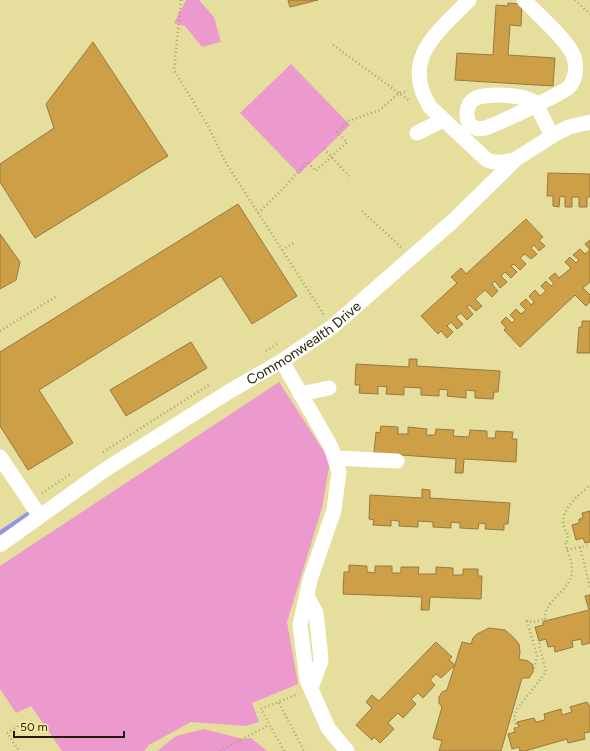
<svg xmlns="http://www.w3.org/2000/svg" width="590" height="751" viewBox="0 0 590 751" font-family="Figtree,sans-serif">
<rect width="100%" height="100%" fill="#e6de9d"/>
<g fill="#ec9ace">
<polygon points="186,0 199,0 214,17 221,42 202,47 185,26 174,23"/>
<polygon points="291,64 350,125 299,174 240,113"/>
<polygon points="279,382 330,461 322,508 287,622 298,684 252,703 259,722 246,726 191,722 149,745 144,751 62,751 31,706 16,713 0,689 0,566"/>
<polygon points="204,729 243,739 251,738 267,751 157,751 176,736"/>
</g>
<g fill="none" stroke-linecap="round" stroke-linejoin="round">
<polyline stroke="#9395e7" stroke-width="4.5" points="0,533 28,514"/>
</g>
<g fill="#cda047" stroke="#977940">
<polygon points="288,0 318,0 290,7"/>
<polygon points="508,3 522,4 521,26 510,25 508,55 555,58 553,86 455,80 457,53 493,55 496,5 508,6"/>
<polygon points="93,42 168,156 35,238 0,182 0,164 54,128 46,104"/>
<polygon points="548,173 590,174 590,197 587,197 587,207 579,207 579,197 572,197 572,207 565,207 565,197 560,196 559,207 553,206 553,196 547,196"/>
<polygon points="238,204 297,296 252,324 221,276 39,390 73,443 28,470 0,426 0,352"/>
<polygon points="526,219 543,237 539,240 545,246 539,251 534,245 531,248 537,254 531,259 525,254 520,258 526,264 520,270 514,264 511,266 517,272 511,278 505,272 501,276 507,282 500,288 495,281 492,284 498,291 492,297 485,290 475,299 482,306 476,311 469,305 467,307 473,314 467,320 461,313 456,317 463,324 457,329 451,322 447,326 453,332 447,338 441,331 438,334 421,316 457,283 451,277 461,268 466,274"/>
<polygon points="0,234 20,262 16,280 0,289"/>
<polygon points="590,240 590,282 583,288 590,295 590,302 586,306 575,295 520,347 504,330 506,328 501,322 506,317 512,323 515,320 510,315 516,309 521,314 526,310 520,304 526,299 531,305 534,302 529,296 535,290 540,296 546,291 541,286 546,281 551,286 554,284 549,278 555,273 559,278 571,268 565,262 570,257 576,263 579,260 573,255 580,249 585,254 590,250 585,244"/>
<polygon points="582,321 590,321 590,353 577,353 579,327 582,327"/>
<polygon points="191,342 207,368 126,416 110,390"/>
<polygon points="409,359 417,359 417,366 500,371 498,392 494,392 493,399 475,398 475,391 466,390 466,398 447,396 448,390 439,389 439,396 421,395 421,388 404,387 404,395 386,394 387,387 378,386 378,394 359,393 360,385 355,385 356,364 409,367"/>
<polygon points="381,426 398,427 398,434 408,434 408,427 427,429 426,435 435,435 436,429 454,430 453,436 469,437 470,430 487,431 487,438 495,438 496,431 513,432 512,439 517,439 516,462 464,459 463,473 455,473 456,459 374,453 376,432 380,433"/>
<polygon points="422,489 430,490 430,498 510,503 508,524 504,524 504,530 485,529 486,524 479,523 478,529 460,528 460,523 451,522 451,528 433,527 433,522 418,521 418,527 399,526 399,521 391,520 391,526 373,525 374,520 369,519 370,495 422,498"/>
<polygon points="590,511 590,542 585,543 583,538 576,540 572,525 579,523 579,519 583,518 582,513"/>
<polygon points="349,565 367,566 367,572 375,573 375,566 392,566 392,573 401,573 401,567 419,567 418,574 436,574 436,567 453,568 453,575 463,575 463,569 478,569 478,576 482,576 481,599 430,597 429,610 421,610 422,597 343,594 344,572 349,572"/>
<polygon points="590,595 590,643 582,645 581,639 572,641 573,647 555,652 554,646 548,647 546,639 539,641 535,627 543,625 543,622 545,621 589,610 585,596"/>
<polygon points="489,628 505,630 513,637 519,644 520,652 519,659 528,661 533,665 533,672 529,678 522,678 501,751 439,751 442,741 433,738 442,707 439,703 439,697 442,692 447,690 462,642 471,644 473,638 477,634"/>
<polygon points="436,642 452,657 449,660 455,665 441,678 436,674 430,680 435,685 423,698 418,693 411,699 416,704 403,718 398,713 388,723 394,729 380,743 374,737 372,740 356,725 372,708 366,702 372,695 379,701"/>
<polygon points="587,702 590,707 590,732 584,733 585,739 568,743 567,739 525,751 520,751 519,747 512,749 508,734 515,732 514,728 519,727 517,722 534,718 536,722 545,720 544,714 561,709 562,715 572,712 570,707"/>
</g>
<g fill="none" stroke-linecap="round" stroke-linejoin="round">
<g stroke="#aaa36e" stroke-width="2.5" stroke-dasharray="1 3" stroke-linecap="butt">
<polyline points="181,0 174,70 208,126 226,163 324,315"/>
<polyline points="575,0 590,14"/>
<polyline points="333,45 410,101"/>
<polyline points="324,149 349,176"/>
<polyline points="362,211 402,248"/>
<polyline points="258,213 279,193 307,162 316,171 347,142 337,132 348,121 380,110 399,93 408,91"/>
<polyline points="282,250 294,243"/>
<polyline points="0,331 57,296"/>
<polyline points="266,351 279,343"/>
<polyline points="103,452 209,385"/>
<polyline points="42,493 71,474"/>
<polyline points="580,547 590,587"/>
<polyline points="567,550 590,545"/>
<path d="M545 619C543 600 572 591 572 570 572 561 567 551 565 542L567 541 568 535C567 532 565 531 564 527 559 510 579 495 590 485"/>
<polyline points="533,672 537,656 527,621 534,622 545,619 545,621"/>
<polyline points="279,703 304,751"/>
<polyline points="18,726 7,733 19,751"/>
<polyline points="517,728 514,718 517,709 546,672 539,644 540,641"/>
<polyline points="220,751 269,725"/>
<polyline points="284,751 261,709 298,694"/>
</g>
<g stroke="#fff" stroke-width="15">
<path d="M469 0C438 32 400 59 430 107L487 160C497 164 507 162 516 159"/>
<path d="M524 0C536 13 569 41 574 57 577 67 576 80 568 88 562 93 494 126 485 128 478 130 474 128 469 124 466 116 466 106 473 100 482 92 529 94 536 104L552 136"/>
<polyline points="417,133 443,120"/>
<polyline points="282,361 331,447 339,472 334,510 310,580 300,625 307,680 328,728 347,751"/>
<polyline points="300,394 329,388"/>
<polyline points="0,457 39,515"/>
<polyline points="335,458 397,461"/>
<path id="s1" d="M0 545 106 469 230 391 282 361 332 327 454 220 516 159 557 133 569 127 590 122"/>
<polyline points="307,596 316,613 320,649 321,661 311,688"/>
</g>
</g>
<g text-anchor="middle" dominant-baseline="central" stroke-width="4" stroke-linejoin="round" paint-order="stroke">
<g font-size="14" fill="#211d04" stroke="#f3eba9">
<text stroke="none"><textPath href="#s1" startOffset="365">Commonwealth Drive</textPath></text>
</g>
</g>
<path d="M14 731v6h110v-6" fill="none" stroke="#211d04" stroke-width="2"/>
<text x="20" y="731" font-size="12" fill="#211d04" stroke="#f3eba9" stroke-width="3" paint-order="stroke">50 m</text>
</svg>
